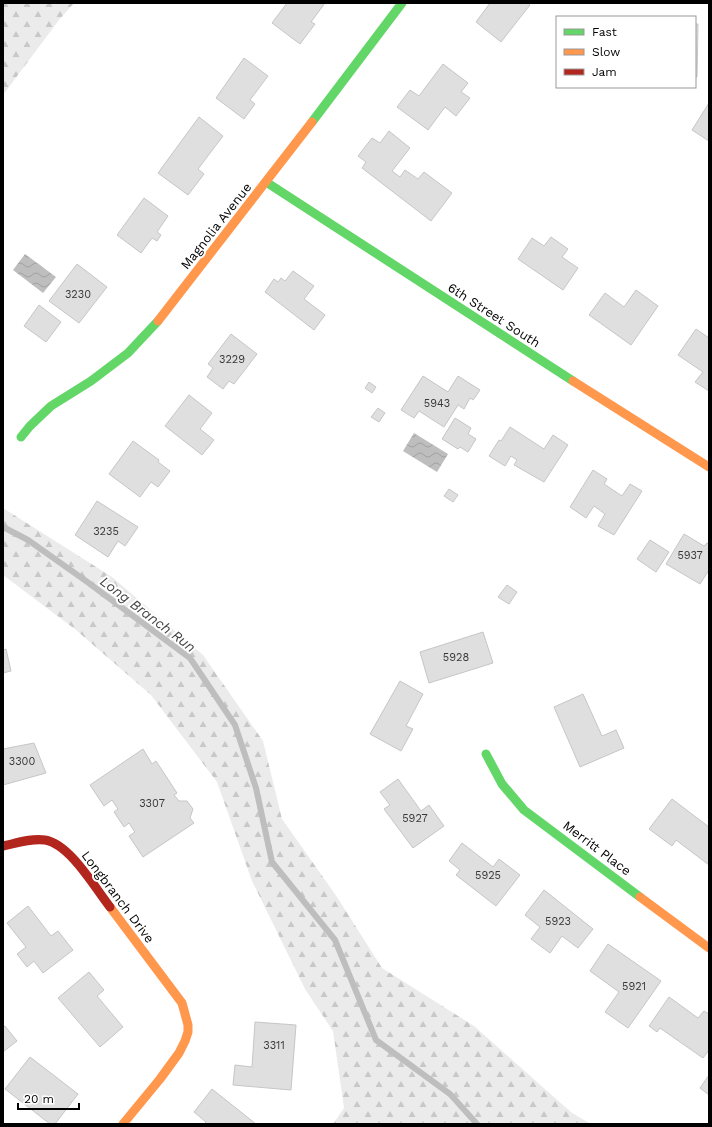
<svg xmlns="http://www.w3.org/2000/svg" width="712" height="1127" viewBox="0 0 712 1127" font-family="'Work Sans',sans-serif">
<defs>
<pattern id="forest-firs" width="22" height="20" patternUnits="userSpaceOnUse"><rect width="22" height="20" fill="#ebebeb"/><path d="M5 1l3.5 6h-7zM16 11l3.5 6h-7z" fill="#c8c8c8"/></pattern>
<pattern id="water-waves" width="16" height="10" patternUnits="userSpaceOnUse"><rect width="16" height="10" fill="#bebebe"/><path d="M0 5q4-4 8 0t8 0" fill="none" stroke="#a2a2a2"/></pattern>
</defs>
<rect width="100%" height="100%" fill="#fff"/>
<g fill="url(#forest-firs)">
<polygon points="3,3 74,3 59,20 3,95"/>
<polygon points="3,508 112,577 203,655 263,741 282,819 337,897 382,968 474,1026 572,1113 591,1124 333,1124 344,1108 333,1031 305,989 252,881 217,782 151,695 76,630 3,575"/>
</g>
<g fill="url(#water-waves)">
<polygon points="25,254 56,277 43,293 13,270"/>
<polygon points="414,433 448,454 437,472 403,451"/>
</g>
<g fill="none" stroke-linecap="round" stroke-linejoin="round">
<polyline stroke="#bebebe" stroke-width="6" points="3,527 28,540 86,581 190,658 235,725 256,788 272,862 335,940 376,1040 450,1094 477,1124"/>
</g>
<g fill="#dfdfdf" stroke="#c6c6c6">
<polygon points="287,3 325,3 311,22 315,24 300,44 272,23"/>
<polygon points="490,3 527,3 530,5 501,42 476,22"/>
<polygon points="695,24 698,24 697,77 695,77"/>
<polygon points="244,58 268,76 250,100 255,104 244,119 216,98"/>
<polygon points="443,64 468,83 461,92 470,98 456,116 445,107 428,130 397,107 410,90 419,96"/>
<polygon points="709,103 709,141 692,130"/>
<polygon points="199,117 223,136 198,169 204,174 188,195 158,173"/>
<polygon points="389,131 410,148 392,171 400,177 405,170 418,179 424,172 452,193 431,221 362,168 366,162 358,156 372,138 380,143"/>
<polygon points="144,198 168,216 157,232 161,235 157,241 152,238 141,253 117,235"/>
<polygon points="551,237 568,249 562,257 578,268 563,290 518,259 532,238 544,246"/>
<polygon points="77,264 107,287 79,323 49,301"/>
<polygon points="293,271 314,286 304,299 325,315 314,330 265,292 274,279 278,282 281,278 285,281"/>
<polygon points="636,290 658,306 631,345 589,315 605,293 624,307"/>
<polygon points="39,305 61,322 46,342 24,326"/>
<polygon points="696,329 709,338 709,391 695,382 703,372 678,355"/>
<polygon points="231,334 257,354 234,384 229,381 223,389 207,377 213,368 208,364"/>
<polygon points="423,376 448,392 458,376 480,390 473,400 470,398 464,409 458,405 444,427 419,411 414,418 401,410"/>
<polygon points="369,382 376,387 372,393 365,388"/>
<polygon points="189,395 212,413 200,429 214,440 202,455 165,426"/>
<polygon points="378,408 385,413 379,422 371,417"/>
<polygon points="455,418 471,428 468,434 476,439 468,452 460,447 458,449 442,439"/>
<polygon points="510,427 544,449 553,435 568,445 544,482 514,465 517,460 511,456 505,466 489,456 499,440 501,441"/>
<polygon points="133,441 159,460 158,462 170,471 158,487 151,482 140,497 109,474"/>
<polygon points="593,470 607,479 604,484 622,496 630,484 642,491 614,535 598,526 605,514 594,506 586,518 570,507"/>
<polygon points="449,489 458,495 453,502 444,496"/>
<polygon points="97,501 138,527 125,546 118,541 108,557 75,535"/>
<polygon points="684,534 704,546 707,543 709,544 709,570 700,584 666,564"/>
<polygon points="650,540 669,552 656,572 637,559"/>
<polygon points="507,585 517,592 509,604 498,597"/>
<polygon points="483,632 493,663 429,683 420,652"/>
<polygon points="6,649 11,671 3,673 3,650"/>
<polygon points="400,681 423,694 406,726 413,729 401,751 370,734"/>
<polygon points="583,694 602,736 616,730 624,748 580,767 554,707"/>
<polygon points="34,743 46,773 3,785 3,749"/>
<polygon points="143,749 152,764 156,761 177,793 174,795 179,801 187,801 193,809 190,818 194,823 143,857 129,836 135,832 129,823 124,827 114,812 118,809 112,800 104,806 90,785"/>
<polygon points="398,779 421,811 429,805 444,826 413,848 384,809 390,805 380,792"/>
<polygon points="672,799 709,827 709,865 676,840 672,846 649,829"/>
<polygon points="462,843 493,867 499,859 520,875 496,906 456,875 460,870 449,861"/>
<polygon points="544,890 593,929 578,948 562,936 550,953 531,939 540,927 525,915"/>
<polygon points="28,906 51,936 58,931 73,950 43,973 34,961 27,967 17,954 26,947 7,923"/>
<polygon points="608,944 661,981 628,1028 605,1012 619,992 590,971"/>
<polygon points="89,972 104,990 97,996 123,1027 100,1047 58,998"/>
<polygon points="669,997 698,1018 704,1011 709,1014 709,1050 703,1058 660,1028 657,1032 649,1026"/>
<polygon points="255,1022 296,1025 291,1090 233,1085 235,1065 252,1067"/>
<polygon points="5,1026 17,1041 3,1052 3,1027"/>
<polygon points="30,1057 78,1094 55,1124 50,1124 5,1089"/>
<polygon points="709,1075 709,1095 700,1088"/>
<polygon points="212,1089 256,1124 204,1124 206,1122 194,1112"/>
</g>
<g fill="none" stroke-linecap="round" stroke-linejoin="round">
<g stroke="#63d668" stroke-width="9">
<polyline points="312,122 402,3"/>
<polyline points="266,182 573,381"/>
<polyline points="21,437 30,426 51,406 91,381 128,353 158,321"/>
<polyline points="486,754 502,784 524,810 640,897"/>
</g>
<g stroke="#ff974d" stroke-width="9">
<polyline points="158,321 312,122"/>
<polyline points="573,381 709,467"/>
<polyline points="640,897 709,948"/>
<polyline points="110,907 182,1003 188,1025 188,1032 185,1041 179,1053 160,1079 123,1124"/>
</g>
<path stroke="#b3261e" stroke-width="9" d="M3 846C17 843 31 838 45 840 70 844 95 888 110 907"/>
</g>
<g text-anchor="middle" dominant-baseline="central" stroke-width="4" stroke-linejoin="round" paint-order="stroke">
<g font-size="11" fill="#383838">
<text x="78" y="294">3230</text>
<text x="232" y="359">3229</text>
<text x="437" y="403">5943</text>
<text x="106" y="531">3235</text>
<text x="690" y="555">5937</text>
<text x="456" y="657">5928</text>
<text x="22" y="761">3300</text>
<text x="152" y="803">3307</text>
<text x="415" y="818">5927</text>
<text x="488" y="875">5925</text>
<text x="558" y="921">5923</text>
<text x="634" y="986">5921</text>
<text x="274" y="1045">3311</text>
</g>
<g font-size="13" fill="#000" stroke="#fff">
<text transform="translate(216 226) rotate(-52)">Magnolia Avenue</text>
<text transform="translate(494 315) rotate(33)">6th Street South</text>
<text transform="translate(597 848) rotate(37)">Merritt Place</text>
<text transform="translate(118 897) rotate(53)">Longbranch Drive</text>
</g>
<g font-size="14" font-style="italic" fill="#434343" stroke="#fff">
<text transform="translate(148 614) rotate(37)">Long Branch Run</text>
</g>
</g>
<rect width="712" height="1127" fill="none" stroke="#000000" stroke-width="8"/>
<rect x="556" y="16" width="140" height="72" fill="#ffffff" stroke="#999999"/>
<rect x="564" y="29" width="20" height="6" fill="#63d668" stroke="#999999"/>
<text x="592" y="36" font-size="12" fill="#000000">Fast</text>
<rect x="564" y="49" width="20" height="6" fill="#ff974d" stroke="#999999"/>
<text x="592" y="56" font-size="12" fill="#000000">Slow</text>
<rect x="564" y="69" width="20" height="6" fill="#b3261e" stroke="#999999"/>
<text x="592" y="76" font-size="12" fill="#000000">Jam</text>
<path d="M18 1103v6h61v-6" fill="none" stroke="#000000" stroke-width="2"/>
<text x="24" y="1103" font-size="12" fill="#000000" stroke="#ffffff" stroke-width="3" paint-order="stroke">20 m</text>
</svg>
